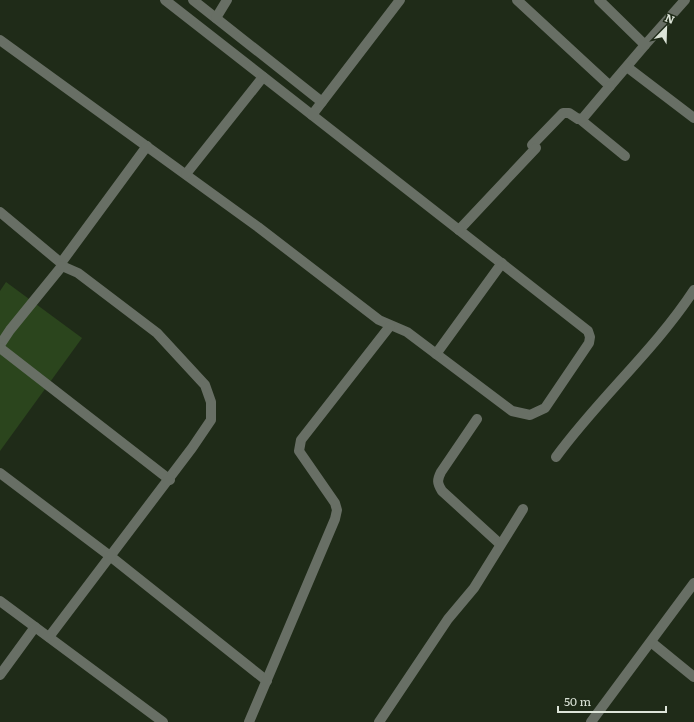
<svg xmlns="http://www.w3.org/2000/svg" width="694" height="722" viewBox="0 0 694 722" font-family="Literata,serif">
<rect width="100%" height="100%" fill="#1f2b18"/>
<polygon fill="#2b451d" points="6,282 82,338 0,451 0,291"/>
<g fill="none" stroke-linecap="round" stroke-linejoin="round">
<g stroke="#686f65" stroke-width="10">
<polyline points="193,0 322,102"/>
<polyline points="517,0 610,86 645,45"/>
<polyline points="599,0 645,45 685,0"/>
<polyline points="216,18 227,0"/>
<polyline points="0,40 258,227 379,320 407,332 512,411 530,415 545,408 589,343 590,337 588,331 165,0"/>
<polyline points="627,67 694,118"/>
<polyline points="312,115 400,0"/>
<polyline points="581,120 625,156"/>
<polyline points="532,145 563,113 569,113 578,119 583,118 610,86"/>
<polyline points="186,174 263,77"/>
<polyline points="0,212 61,263 62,266 10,330 0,345"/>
<polyline points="459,230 536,148"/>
<polyline points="61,263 147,146"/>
<polyline points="0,348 170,480"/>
<polyline points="436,354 502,263"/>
<path d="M477 419 441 472C437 480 437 483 442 491L500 544"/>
<path d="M556 457C599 398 654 351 694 290"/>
<polyline points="0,473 110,556 267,681"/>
<polyline points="0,601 163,722"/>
<polyline points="49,637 192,448 211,420 211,402 205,385 157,333 78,273 62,266"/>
<polyline points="651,642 694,677"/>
<polyline points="0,675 35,627"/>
<polyline points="249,722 335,519 337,510 335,503 299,451 301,440 390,326"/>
<polyline points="379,722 448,619 474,588 523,509"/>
<polyline points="591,722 694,583"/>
</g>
</g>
<g transform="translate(666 28) rotate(23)" stroke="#1f2b18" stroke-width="3" paint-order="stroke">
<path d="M0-3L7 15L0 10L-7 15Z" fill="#dce4d8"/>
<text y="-6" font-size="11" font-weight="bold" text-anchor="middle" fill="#dce4d8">N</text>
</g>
<path d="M558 706v6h108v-6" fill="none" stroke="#dce4d8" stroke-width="2"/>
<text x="564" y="706" font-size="12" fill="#dce4d8" stroke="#1f2b18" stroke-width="3" paint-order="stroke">50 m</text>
</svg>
